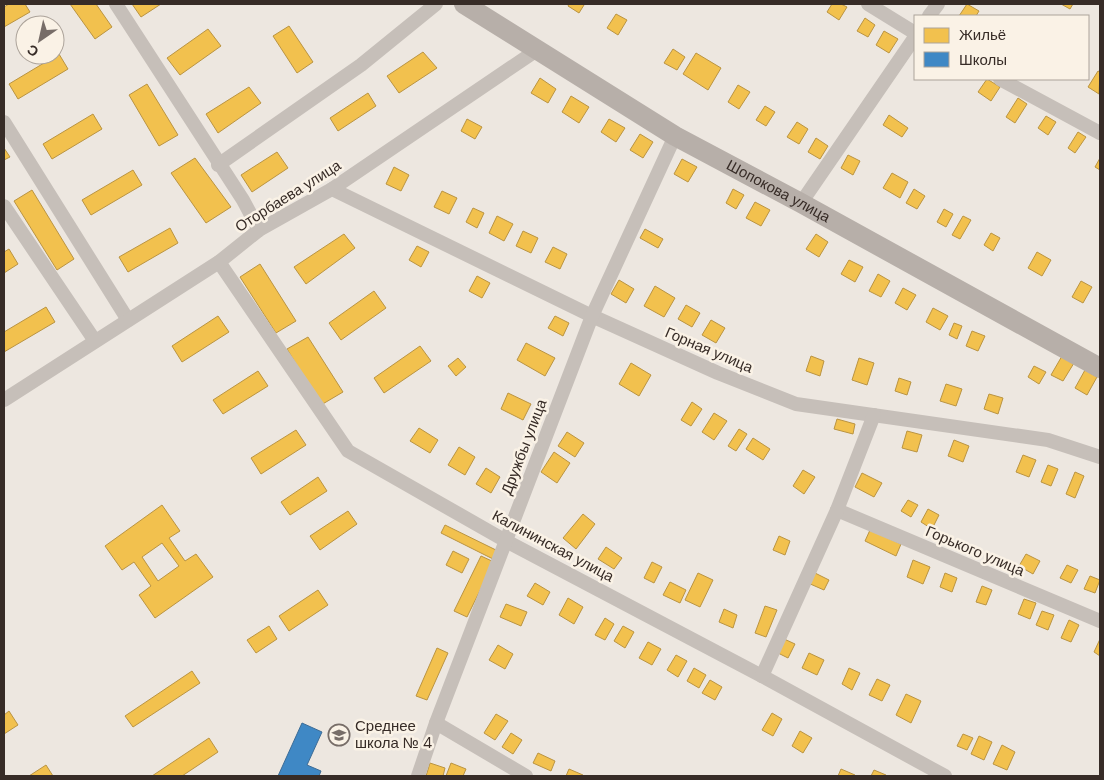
<svg xmlns="http://www.w3.org/2000/svg" width="1104" height="780" viewBox="0 0 1104 780" font-family="'DM Sans',sans-serif">
<rect width="100%" height="100%" fill="#ede7e0"/>
<g fill="#f2c14e" stroke="#ba9442" fill-rule="evenodd">
<polygon points="9,4 25,4 30,12 4,27 4,7"/>
<polygon points="70,4 96,4 112,27 95,39"/>
<polygon points="132,4 161,4 141,17"/>
<polygon points="569,4 582,4 584,5 579,13 568,6"/>
<polygon points="832,4 841,4 847,7 839,20 827,12"/>
<polygon points="967,4 979,11 976,16 959,16"/>
<polygon points="1061,4 1073,4 1070,9"/>
<polygon points="616,14 627,20 618,35 607,28"/>
<polygon points="865,18 875,25 868,37 857,31"/>
<polygon points="289,26 313,62 297,73 273,36"/>
<polygon points="208,29 221,46 180,75 167,58"/>
<polygon points="884,31 898,39 889,53 876,45"/>
<polygon points="673,49 685,57 677,70 664,63"/>
<polygon points="423,52 437,68 399,93 387,76"/>
<polygon points="696,53 721,68 708,90 683,74"/>
<polygon points="59,54 68,69 18,99 9,84"/>
<polygon points="1098,71 1100,72 1099,94 1088,87"/>
<polygon points="540,78 556,89 548,103 531,93"/>
<polygon points="987,79 1000,87 991,101 978,92"/>
<polygon points="147,84 178,135 159,146 129,95"/>
<polygon points="738,85 750,92 739,109 728,102"/>
<polygon points="249,87 261,103 218,133 206,114"/>
<polygon points="368,93 376,106 338,131 330,118"/>
<polygon points="571,96 589,107 579,123 562,112"/>
<polygon points="1018,98 1027,104 1015,123 1006,117"/>
<polygon points="765,106 775,112 766,126 756,120"/>
<polygon points="93,114 102,129 52,159 43,144"/>
<polygon points="889,115 908,128 902,137 883,125"/>
<polygon points="1046,116 1056,122 1048,135 1038,128"/>
<polygon points="467,119 482,127 475,139 461,131"/>
<polygon points="609,119 625,128 616,142 601,132"/>
<polygon points="797,122 808,129 799,144 787,137"/>
<polygon points="1078,132 1086,137 1075,153 1068,148"/>
<polygon points="640,134 653,142 643,158 630,150"/>
<polygon points="816,138 828,146 820,159 808,152"/>
<polygon points="4,148 10,157 4,160"/>
<polygon points="277,152 288,168 252,192 241,175"/>
<polygon points="848,155 860,161 853,175 841,168"/>
<polygon points="195,158 231,207 206,223 171,173"/>
<polygon points="1100,158 1100,170 1095,167"/>
<polygon points="682,159 697,167 688,182 674,174"/>
<polygon points="394,167 409,175 401,191 386,184"/>
<polygon points="133,170 142,185 91,215 82,200"/>
<polygon points="892,173 908,182 900,198 883,188"/>
<polygon points="733,189 744,195 736,209 726,203"/>
<polygon points="914,189 925,196 917,209 906,203"/>
<polygon points="32,190 74,259 57,270 14,201"/>
<polygon points="442,191 457,198 449,214 434,207"/>
<polygon points="755,202 770,210 761,226 746,218"/>
<polygon points="473,208 484,213 477,228 466,222"/>
<polygon points="944,209 953,214 946,227 937,222"/>
<polygon points="497,216 513,224 504,241 489,233"/>
<polygon points="963,216 971,220 960,239 952,235"/>
<polygon points="170,228 178,243 128,272 119,257"/>
<polygon points="645,229 663,239 658,248 640,238"/>
<polygon points="523,231 538,238 531,253 516,246"/>
<polygon points="991,233 1000,238 993,251 984,245"/>
<polygon points="344,234 355,248 306,284 294,267"/>
<polygon points="816,234 828,242 819,257 806,249"/>
<polygon points="417,246 429,252 421,267 409,260"/>
<polygon points="553,247 567,254 560,269 545,262"/>
<polygon points="9,249 18,264 4,273 4,252"/>
<polygon points="1037,252 1051,260 1042,276 1028,268"/>
<polygon points="849,260 863,267 855,282 841,274"/>
<polygon points="260,264 296,321 276,333 240,277"/>
<polygon points="878,274 890,281 881,297 869,291"/>
<polygon points="477,276 490,283 482,298 469,291"/>
<polygon points="619,280 634,289 626,303 611,294"/>
<polygon points="1081,281 1092,287 1083,303 1072,297"/>
<polygon points="655,286 675,298 664,317 644,306"/>
<polygon points="903,288 916,295 907,310 895,303"/>
<polygon points="374,291 386,308 341,340 329,323"/>
<polygon points="686,305 700,313 692,327 678,319"/>
<polygon points="46,307 55,322 4,352 4,332"/>
<polygon points="933,308 948,316 940,330 926,322"/>
<polygon points="218,316 229,332 182,362 172,346"/>
<polygon points="555,316 569,323 563,336 548,328"/>
<polygon points="711,320 725,328 716,343 702,335"/>
<polygon points="954,323 962,326 957,339 949,335"/>
<polygon points="972,331 985,336 978,351 966,346"/>
<polygon points="308,337 343,392 321,405 287,349"/>
<polygon points="526,343 555,358 545,376 517,360"/>
<polygon points="420,346 431,361 384,393 374,378"/>
<polygon points="811,356 824,361 820,376 806,371"/>
<polygon points="1062,356 1074,363 1063,381 1051,375"/>
<polygon points="458,358 466,367 456,376 448,366"/>
<polygon points="859,358 874,363 867,385 852,380"/>
<polygon points="631,363 651,375 639,396 619,384"/>
<polygon points="1034,366 1046,372 1039,384 1028,377"/>
<polygon points="1085,370 1097,377 1087,395 1075,388"/>
<polygon points="258,371 268,386 223,414 213,400"/>
<polygon points="899,378 911,382 907,395 895,391"/>
<polygon points="946,384 962,389 956,406 940,401"/>
<polygon points="508,393 531,404 523,420 501,409"/>
<polygon points="989,394 1003,398 998,414 984,409"/>
<polygon points="692,402 702,409 691,426 681,420"/>
<polygon points="714,413 727,421 714,440 702,432"/>
<polygon points="837,419 855,424 853,434 834,429"/>
<polygon points="419,428 438,440 430,453 410,441"/>
<polygon points="739,429 747,434 736,451 728,446"/>
<polygon points="296,430 306,445 261,474 251,458"/>
<polygon points="907,431 922,435 917,452 902,448"/>
<polygon points="567,432 584,443 575,457 558,446"/>
<polygon points="753,438 770,449 763,460 746,449"/>
<polygon points="954,440 969,446 963,462 948,456"/>
<polygon points="459,447 475,457 465,475 448,465"/>
<polygon points="554,452 570,463 557,483 541,472"/>
<polygon points="1023,455 1036,460 1029,477 1016,472"/>
<polygon points="1048,465 1058,469 1051,486 1041,482"/>
<polygon points="486,468 500,477 491,493 476,484"/>
<polygon points="803,470 815,477 804,494 793,486"/>
<polygon points="1075,472 1084,476 1075,498 1066,494"/>
<polygon points="862,473 882,483 874,497 855,487"/>
<polygon points="318,477 327,491 290,515 281,502"/>
<polygon points="908,500 918,505 911,517 901,511"/>
<path d="M162 505 180 531 169 538 185 561 196 554 213 577 155 618 139 595 151 586 134 562 122 570 105 546ZM162 543 179 566 158 581 142 557Z"/>
<polygon points="928,509 939,515 932,529 921,522"/>
<polygon points="348,511 357,524 320,550 310,536"/>
<polygon points="583,514 595,524 576,549 563,538"/>
<polygon points="445,525 498,551 493,559 441,533"/>
<polygon points="870,530 901,544 896,556 865,541"/>
<polygon points="779,536 790,541 785,555 773,550"/>
<polygon points="606,547 622,558 614,569 598,559"/>
<polygon points="453,551 469,559 462,573 446,565"/>
<polygon points="1026,554 1040,561 1033,574 1019,566"/>
<polygon points="481,556 494,562 467,617 454,611"/>
<polygon points="913,560 930,567 923,584 907,577"/>
<polygon points="652,562 662,567 654,583 644,578"/>
<polygon points="1067,565 1078,570 1071,583 1060,578"/>
<polygon points="813,572 829,580 824,590 808,583"/>
<polygon points="698,573 713,580 700,607 685,600"/>
<polygon points="945,573 957,578 952,592 940,587"/>
<polygon points="1090,576 1100,580 1095,593 1084,589"/>
<polygon points="670,582 686,590 680,603 663,595"/>
<polygon points="535,583 550,592 543,605 527,596"/>
<polygon points="982,586 992,590 986,605 976,602"/>
<polygon points="318,590 328,605 289,631 279,616"/>
<polygon points="568,598 583,607 574,624 559,615"/>
<polygon points="1024,599 1036,603 1030,619 1018,614"/>
<polygon points="506,604 527,612 521,626 500,617"/>
<polygon points="765,606 777,610 766,637 755,633"/>
<polygon points="724,609 737,615 733,628 719,622"/>
<polygon points="1042,611 1054,615 1048,630 1036,625"/>
<polygon points="605,618 614,624 605,640 595,635"/>
<polygon points="1069,620 1079,625 1071,642 1061,638"/>
<polygon points="269,626 277,639 256,653 247,640"/>
<polygon points="623,626 634,632 625,648 614,641"/>
<polygon points="782,638 795,644 788,658 776,652"/>
<polygon points="1100,639 1100,656 1094,652"/>
<polygon points="648,642 661,649 652,665 639,658"/>
<polygon points="498,645 513,654 505,669 489,660"/>
<polygon points="437,648 448,653 427,700 416,696"/>
<polygon points="809,653 824,660 817,675 802,668"/>
<polygon points="676,655 687,661 678,677 667,670"/>
<polygon points="694,668 706,675 699,688 687,681"/>
<polygon points="849,668 860,673 852,690 842,684"/>
<polygon points="192,671 200,683 133,727 125,716"/>
<polygon points="877,679 890,685 882,701 869,695"/>
<polygon points="710,680 722,687 715,700 702,693"/>
<polygon points="906,694 921,701 911,723 896,715"/>
<polygon points="9,711 18,725 4,734 4,715"/>
<polygon points="772,713 782,719 773,736 762,730"/>
<polygon points="496,714 508,721 495,740 484,733"/>
<polygon points="800,731 812,738 803,753 792,746"/>
<polygon points="511,733 522,740 513,754 502,747"/>
<polygon points="963,734 973,738 967,750 957,746"/>
<polygon points="979,736 992,742 984,760 971,754"/>
<polygon points="209,738 218,752 182,776 152,776"/>
<polygon points="1002,745 1015,752 1007,770 993,764"/>
<polygon points="538,753 555,761 551,771 533,763"/>
<polygon points="430,763 445,768 443,776 426,776"/>
<polygon points="451,763 466,769 463,776 446,776"/>
<polygon points="46,765 53,776 29,776"/>
<polygon points="569,769 583,775 582,776 566,776"/>
<polygon points="841,769 855,775 854,776 838,776"/>
<polygon points="874,770 886,775 885,776 871,776"/>
</g>
<polygon fill="#3f88c5" stroke="#3d6c96" points="302,723 322,732 307,765 321,771 319,776 278,776"/>
<g fill="none" stroke-linecap="round" stroke-linejoin="round">
<g stroke="#c6bfb9" stroke-width="14">
<polyline points="116,4 243,200 259,230"/>
<polyline points="868,4 915,33"/>
<polyline points="929,16 938,4"/>
<polyline points="1000,79 1100,133"/>
<polyline points="4,122 128,320"/>
<polyline points="218,165 361,65 436,4"/>
<polyline points="332,189 592,316 718,373 796,404 1048,440 1100,457"/>
<polyline points="801,203 915,37"/>
<polyline points="4,206 95,341"/>
<polyline points="219,262 348,451 506,541 762,676 945,776"/>
<polyline points="4,400 219,262 259,230 332,189 537,50"/>
<polyline points="837,510 1100,621"/>
<polyline points="762,676 837,510 874,415"/>
<polyline points="436,723 526,776"/>
<polyline points="418,776 436,723 592,316 675,136"/>
</g>
<path stroke="#b7afa9" stroke-width="20" id="s1" d="M464 4 675 136 801 203 1100 368"/>
</g>
<defs>
<g id="school-ring" transform="scale(1.125)"><circle r="9.5" fill="#faf2e6" stroke="#776d68" stroke-width="1.5"/><path d="M0-5L7-2L0 1L-7-2ZM-4 1L0 2.5L4 1V4Q0 6-4 4Z" fill="#776d68"/></g>
</defs>
<g fill-rule="evenodd">
<use href="#school-ring" x="339" y="735"/>
</g>
<g text-anchor="middle" dominant-baseline="central" stroke-width="5" stroke-linejoin="round" paint-order="stroke">
<g font-size="15" fill="#372c27" stroke="#faf2e6">
<text stroke="none"><textPath href="#s1" startOffset="366">Шопокова улица</textPath></text>
<text transform="translate(288 196) rotate(-32)">Оторбаева улица</text>
<text transform="translate(709 350) rotate(23)">Горная улица</text>
<text transform="translate(524 447) rotate(-69)">Дружбы улица</text>
<text transform="translate(553 546) rotate(28)">Калининская улица</text>
<text transform="translate(975 551) rotate(23)">Горького улица</text>
</g>
<g font-size="15" fill="#372c27" stroke="#faf2e6" text-anchor="start">
<text x="355" y="726">Среднее<tspan x="355" dy="17">школа № 4</tspan></text>
</g>
</g>
<rect width="1104" height="780" fill="none" stroke="#372c27" stroke-width="10"/>
<rect x="914" y="15" width="175" height="65" fill="#faf2e6" stroke="#aca39a"/>
<rect x="924" y="28" width="25" height="15" fill="#f2c14e" stroke="#aca39a"/>
<text x="959" y="40" font-size="15" fill="#372c27">Жильё</text>
<rect x="924" y="52" width="25" height="15" fill="#3f88c5" stroke="#aca39a"/>
<text x="959" y="65" font-size="15" fill="#372c27">Школы</text>
<g transform="translate(40 40) rotate(214)"><circle r="24" fill="#faf2e6" stroke="#aca39a"/>
<path d="M0-4L9 19L0 12L-9 19Z" fill="#776d68"/>
<text y="-8" font-size="14" font-weight="bold" text-anchor="middle" fill="#372c27">С</text>
</g>
</svg>
